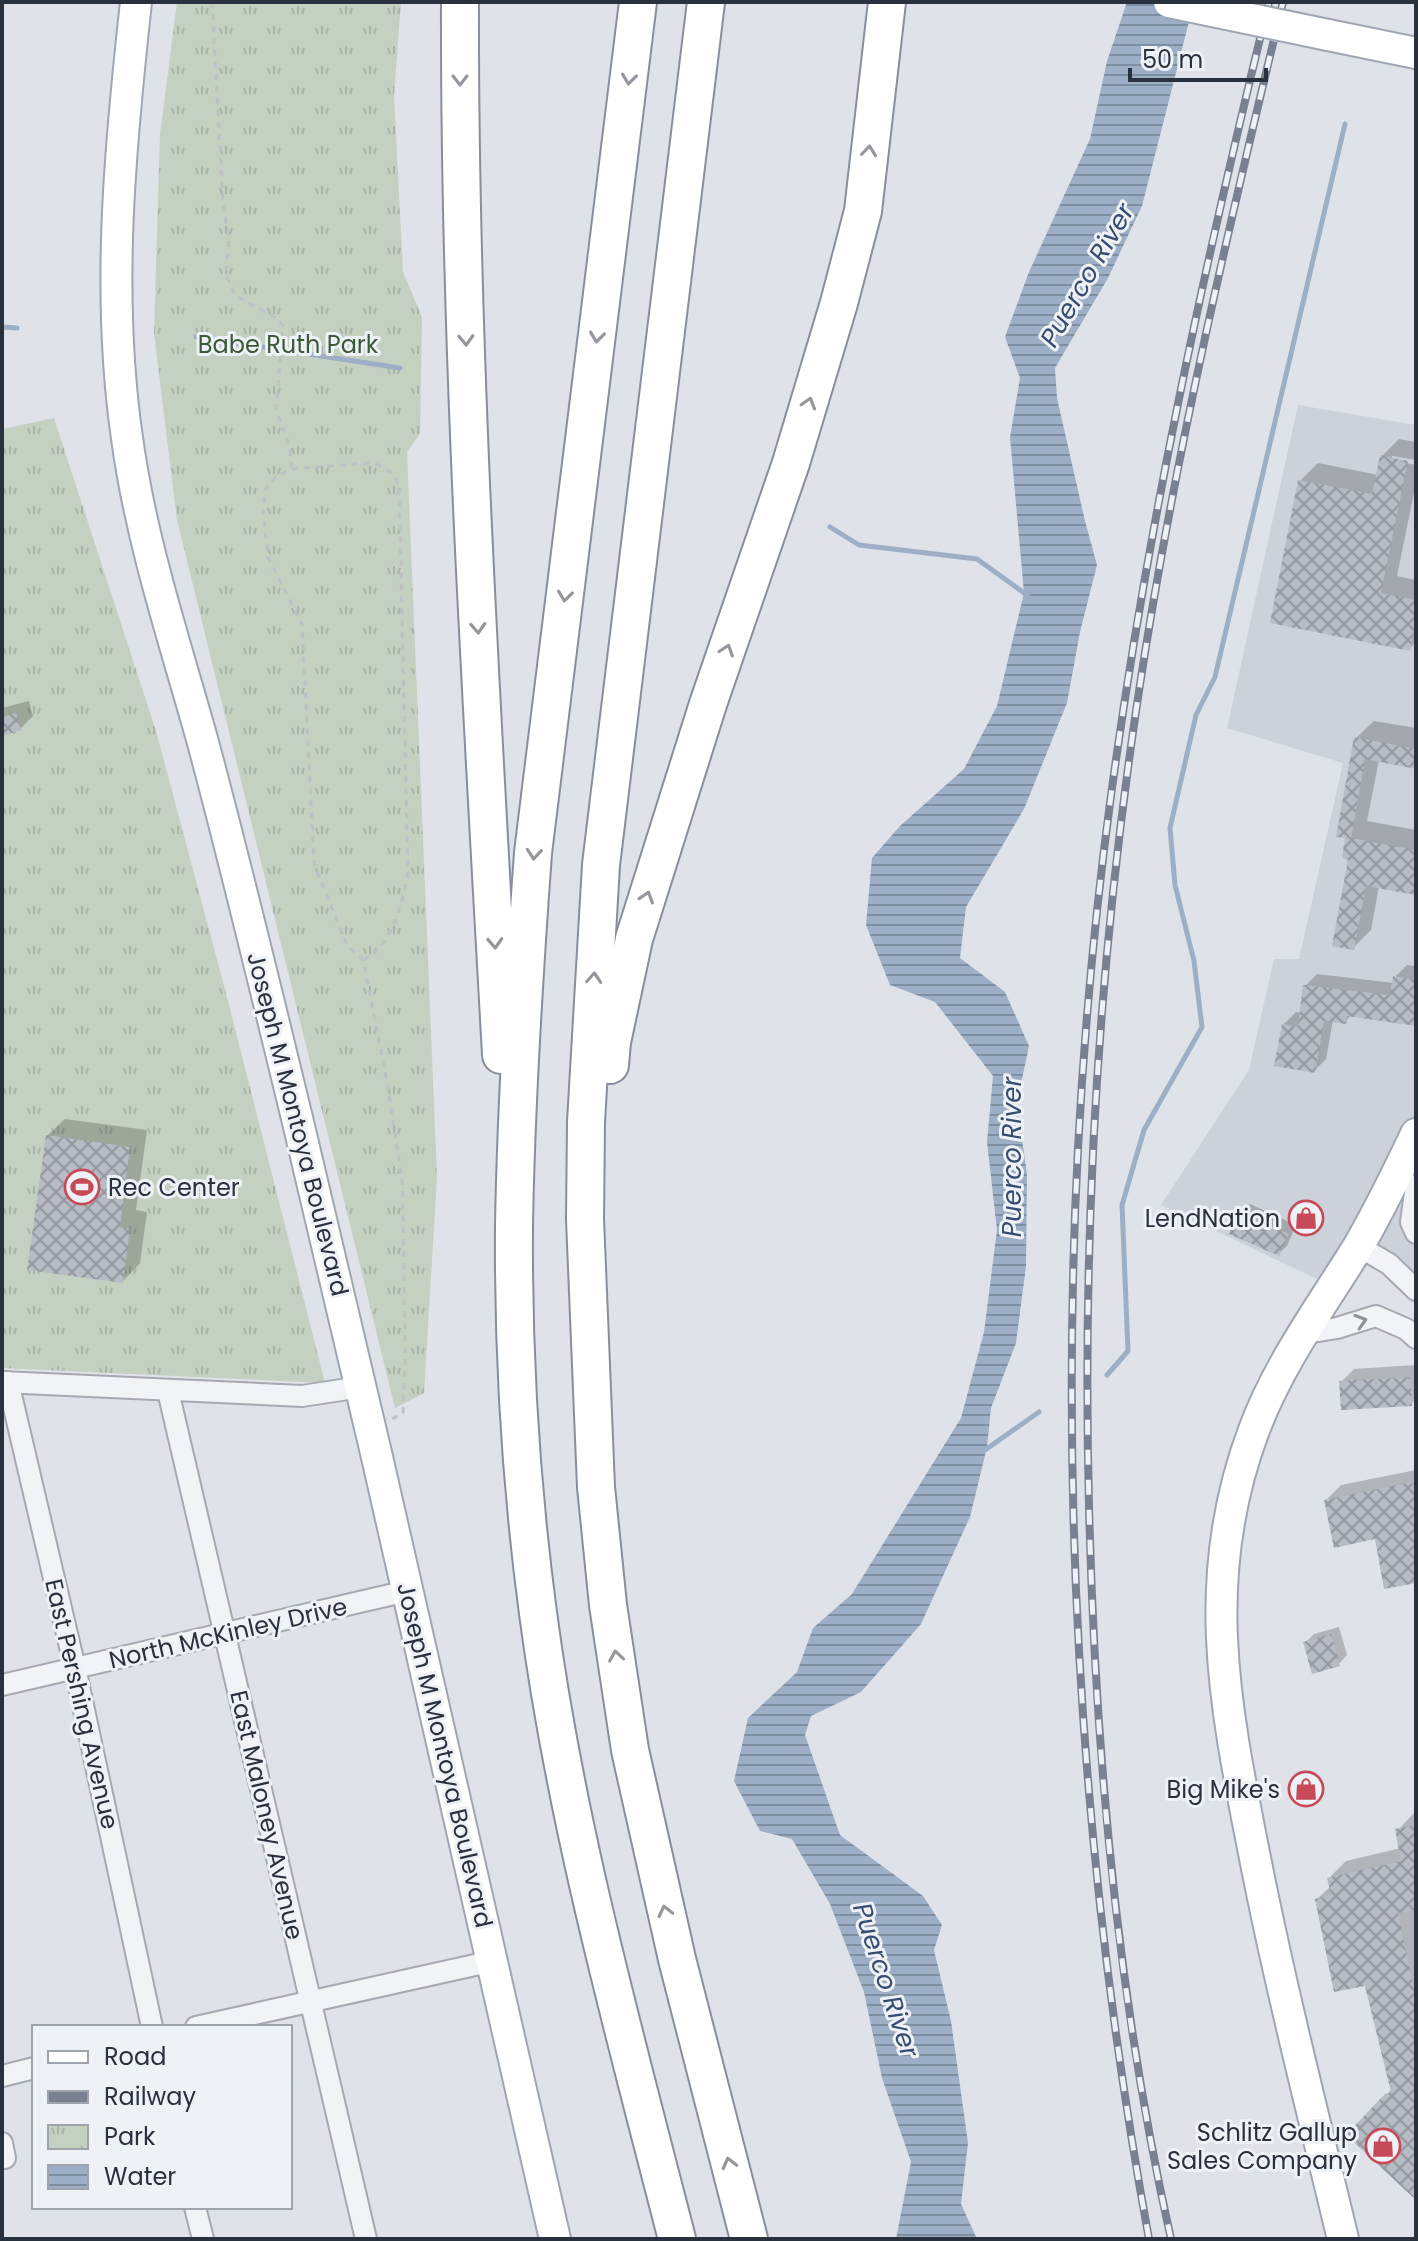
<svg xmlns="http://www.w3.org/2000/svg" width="1418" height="2241" viewBox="0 0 1418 2241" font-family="Poppins,sans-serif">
<defs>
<pattern id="park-tufts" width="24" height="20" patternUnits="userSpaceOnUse" patternTransform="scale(2)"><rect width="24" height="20" fill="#c4d1c1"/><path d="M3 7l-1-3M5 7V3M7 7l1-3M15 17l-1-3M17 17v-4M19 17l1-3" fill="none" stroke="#a8b4a7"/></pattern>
<pattern id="water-rules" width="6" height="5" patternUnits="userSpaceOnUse" patternTransform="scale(2)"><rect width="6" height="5" fill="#9cafc6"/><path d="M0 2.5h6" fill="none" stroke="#7f8fa2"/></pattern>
<pattern id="building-cross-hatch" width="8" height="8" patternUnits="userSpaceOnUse" patternTransform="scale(2)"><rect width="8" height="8" fill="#b7bbc4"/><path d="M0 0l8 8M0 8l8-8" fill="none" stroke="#9598a1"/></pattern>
</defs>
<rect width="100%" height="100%" fill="#dfe2e8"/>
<polygon fill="#cdd1d9" points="1298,405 1416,425 1416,1290 1358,1246 1332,1286 1161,1205 1249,1070 1274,959 1299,959 1343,763 1227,728"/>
<g fill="url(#park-tufts)">
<polygon points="177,2 401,2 394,96 403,272 422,317 420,434 407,452 437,1177 424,1393 395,1408 177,520 154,333 160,135"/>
<polygon points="54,418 156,731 226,993 325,1383 2,1368 2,429"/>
</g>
<polygon fill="url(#water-rules)" points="1127,2 1194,2 1142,206 1108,278 1055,368 1057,398 1085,521 1097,565 1080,632 1067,703 1024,809 966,907 960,958 1005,992 1029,1046 1017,1103 1027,1175 1026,1266 1016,1343 991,1408 987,1447 970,1517 921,1624 861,1692 811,1716 805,1735 840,1835 923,1896 942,1925 934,1950 951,2021 968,2143 961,2204 977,2239 896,2239 911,2162 882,2078 864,1992 830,1904 792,1839 760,1831 734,1781 748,1718 797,1672 813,1628 852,1594 961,1418 984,1332 997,1230 987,1142 993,1076 935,1002 890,985 866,925 872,858 900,826 964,769 997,706 1024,593 1010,437 1020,378 1005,337 1029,272 1090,139 1107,61"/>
<g fill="#0003">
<polygon points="1399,439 1416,442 1416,460 1392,456 1392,460 1416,465 1416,483 1397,576 1416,580 1416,642 1409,649 1300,481 1318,463 1378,475 1382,456"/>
<polygon points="29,701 33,716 20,729 2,734 2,708"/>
<polygon points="1374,721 1416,728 1416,767 1379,760 1367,821 1416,830 1416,893 1379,886 1371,930 1353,948 1351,858 1344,857 1356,738"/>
<polygon points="1416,958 1416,1024 1352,1014 1345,1022 1333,1020 1326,1059 1314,1071 1283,1025 1296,1012 1301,1013 1305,986 1317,974 1394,983 1395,977 1407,965 1415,966"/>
<polygon points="65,1119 147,1130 136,1210 147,1212 140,1263 123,1281 47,1136"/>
<polygon points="1250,1204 1296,1225 1287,1246 1278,1254 1242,1212"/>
<polygon points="1416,1365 1416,1399 1411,1404 1341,1382 1354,1369"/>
<polygon points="1416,1470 1416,1581 1377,1537 1326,1500 1341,1485"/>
<polygon points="1339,1627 1347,1655 1339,1664 1305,1643 1314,1634"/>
<polygon points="1415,1812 1416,1812 1416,2198 1349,2135 1392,2089 1367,1984 1317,1899 1331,1886 1329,1878 1346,1861 1401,1848 1398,1830"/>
</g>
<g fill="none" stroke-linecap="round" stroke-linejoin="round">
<g stroke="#9cafc6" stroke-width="5">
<polyline points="2,327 17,328"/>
<polyline points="196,337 400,368"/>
<polyline points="830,527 859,545 977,559 1027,595"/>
<polyline points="1107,1375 1128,1351 1122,1205 1144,1130 1202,1027 1194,961 1175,885 1170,828 1196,715 1215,677 1345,124"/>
<polyline points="985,1450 1039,1412"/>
</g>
</g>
<g fill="url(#building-cross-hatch)">
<polygon points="1380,455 1408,461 1381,593 1416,600 1416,618 1410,651 1270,623 1298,480 1372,494"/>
<polygon points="16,713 21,730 2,736 2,717"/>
<polygon points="1354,737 1416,749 1416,769 1365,759 1351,838 1416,850 1416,895 1366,886 1354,950 1332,946 1348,860 1342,858 1345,838 1336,837"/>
<polygon points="1393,976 1416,980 1416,1026 1347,1016 1346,1024 1324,1021 1315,1073 1274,1066 1282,1024 1298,1027 1303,985 1390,995"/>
<polygon points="46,1135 130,1147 120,1227 130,1229 123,1283 27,1270"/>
<polygon points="1240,1211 1289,1234 1279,1256 1229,1234"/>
<polygon points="1410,1377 1412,1406 1341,1410 1339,1381"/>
<polygon points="1412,1482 1416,1504 1416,1583 1384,1589 1375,1539 1334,1548 1324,1500"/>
<polygon points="1331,1634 1340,1666 1312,1674 1303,1642"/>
<polygon points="1416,1825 1416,1910 1398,1913 1416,1999 1416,2200 1346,2135 1385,2094 1391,2092 1365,1986 1334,1992 1315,1899 1331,1895 1327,1878 1401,1861 1395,1829"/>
</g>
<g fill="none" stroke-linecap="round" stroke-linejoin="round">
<g stroke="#a5a9b2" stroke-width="24">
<g id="street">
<polyline points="1416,1185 1411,1222 1416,1233"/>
<polyline points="1358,1246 1389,1264 1416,1290"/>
<polyline points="1301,1334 1337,1328 1376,1316 1406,1329 1416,1338"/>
<polyline points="2,1382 302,1396 361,1387"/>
<polyline points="8,1382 75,1668 152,2027"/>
<polyline points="168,1391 366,2239"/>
<polyline points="2,1685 407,1591"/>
<polyline points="196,2027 493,1961"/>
<polyline points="2,2076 34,2068"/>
<polyline points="2,2143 5,2158"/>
<polyline points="195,2207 203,2239"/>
</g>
</g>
<g stroke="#9fa6b3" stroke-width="34">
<g id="primary">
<path d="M136 2C120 147 106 293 127 438 141 541 174 639 202 739 236 865 266 991 297 1118 386 1491 472 1865 555 2239"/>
<polyline points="1328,35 1416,53"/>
<path d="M1343 2239C1313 2114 1281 1989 1256 1863 1226 1711 1197 1581 1254 1430 1279 1363 1321 1307 1358 1247 1379 1211 1398 1172 1416 1134"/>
</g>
</g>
<g stroke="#878f9d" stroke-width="40">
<g id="highway">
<path d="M460 2C459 353 482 705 501 1055"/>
<path d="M638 2 533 853C524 977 516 1102 514 1226 513 1354 521 1486 538 1613 566 1825 624 2032 677 2239"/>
<polyline points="706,2 601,865 586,1122 585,1219 596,1487 608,1605 630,1750 677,1959 749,2239"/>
<polyline points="610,1065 612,1042 634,939 708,704 791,463 839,303 863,211 887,2"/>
</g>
</g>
<g stroke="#bec0c6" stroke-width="3" stroke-dasharray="6 6" stroke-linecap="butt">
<polyline points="212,2 223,204 229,239 226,275 236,296 278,319 283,326 276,409 289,446 292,469"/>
<path d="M363 960C393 945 402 903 408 873L399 484C391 471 384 465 369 463L292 469 276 476 265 490 263 513 268 557 302 624 314 864 347 945 363 960 387 1082 403 1188 405 1362 403 1413 392 1419"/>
</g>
<use href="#street" stroke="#f2f3f6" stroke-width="20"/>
<use href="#primary" stroke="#fff" stroke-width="30"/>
<use href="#highway" stroke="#fff" stroke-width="36"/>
<g stroke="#798190" stroke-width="8">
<g id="rail">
<path d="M1149 2239C1063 1771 1047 1275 1110 803 1146 533 1204 267 1269 2"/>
<path d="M1171 2239C1117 1999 1095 1752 1089 1506 1082 1234 1098 961 1139 691 1174 459 1228 230 1283 2"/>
</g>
</g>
<use href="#rail" stroke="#eef1f5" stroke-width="5" stroke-dasharray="15" stroke-linecap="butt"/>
<g stroke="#9fa6b3" stroke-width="34" stroke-linecap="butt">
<polyline id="primary-bridge" points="1169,2 1328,35"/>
</g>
<use href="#primary-bridge" stroke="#fff" stroke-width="30"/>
</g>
<defs><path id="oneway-chevron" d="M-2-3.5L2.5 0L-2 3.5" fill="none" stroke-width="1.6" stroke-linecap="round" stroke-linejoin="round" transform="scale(2)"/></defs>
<g stroke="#94989e">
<use href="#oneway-chevron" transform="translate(629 79) rotate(97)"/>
<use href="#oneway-chevron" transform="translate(460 80) rotate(90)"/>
<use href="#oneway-chevron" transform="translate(869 151) rotate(-84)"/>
<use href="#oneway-chevron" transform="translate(597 337) rotate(97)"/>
<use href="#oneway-chevron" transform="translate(466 340) rotate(88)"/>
<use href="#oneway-chevron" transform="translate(809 403) rotate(-73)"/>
<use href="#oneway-chevron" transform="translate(565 596) rotate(97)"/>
<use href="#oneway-chevron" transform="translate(478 628) rotate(87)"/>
<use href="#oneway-chevron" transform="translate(727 650) rotate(-71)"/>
<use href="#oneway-chevron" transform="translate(534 854) rotate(95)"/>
<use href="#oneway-chevron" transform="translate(647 897) rotate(-72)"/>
<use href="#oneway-chevron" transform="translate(495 943) rotate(87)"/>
<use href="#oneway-chevron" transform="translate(594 978) rotate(-86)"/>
<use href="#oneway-chevron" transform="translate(616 1656) rotate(-99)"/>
<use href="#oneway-chevron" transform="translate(665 1911) rotate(-103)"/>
<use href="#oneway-chevron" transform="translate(729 2163) rotate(-104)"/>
</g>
<use stroke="#8e929a" href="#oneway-chevron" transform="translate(1361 1321) rotate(-17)"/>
<defs>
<g id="stadium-ring" transform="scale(1.8)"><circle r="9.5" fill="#eef1f5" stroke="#c74a58" stroke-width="1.5"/><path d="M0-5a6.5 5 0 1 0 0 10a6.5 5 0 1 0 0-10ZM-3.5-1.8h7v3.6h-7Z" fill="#c74a58"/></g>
<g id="shop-ring" transform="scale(1.8)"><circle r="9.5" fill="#eef1f5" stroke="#c74a58" stroke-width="1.5"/><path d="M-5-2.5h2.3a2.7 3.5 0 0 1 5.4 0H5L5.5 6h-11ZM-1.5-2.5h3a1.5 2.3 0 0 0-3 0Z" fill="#c74a58"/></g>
</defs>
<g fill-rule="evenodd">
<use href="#stadium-ring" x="82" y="1187"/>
<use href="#shop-ring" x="1306" y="1218"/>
<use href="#shop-ring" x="1306" y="1789"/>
<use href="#shop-ring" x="1383" y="2146"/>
</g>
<g text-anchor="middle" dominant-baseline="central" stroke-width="6" stroke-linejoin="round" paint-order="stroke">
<g font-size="24" fill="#3c5937" stroke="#eef1f5">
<text x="288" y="344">Babe Ruth Park</text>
</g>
<g font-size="24" fill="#29303e" stroke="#eef1f5">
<text transform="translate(298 1124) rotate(76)">Joseph M Montoya Boulevard</text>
<text transform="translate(228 1633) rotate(-13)">North McKinley Drive</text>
<text transform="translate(82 1704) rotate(77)">East Pershing Avenue</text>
<text transform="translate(445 1755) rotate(77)">Joseph M Montoya Boulevard</text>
<text transform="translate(267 1815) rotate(77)">East Maloney Avenue</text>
</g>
<g font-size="24" fill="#29303e" stroke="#eef1f5" text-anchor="end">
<text x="108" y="1187" text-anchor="start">Rec Center</text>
<text x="1280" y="1218">LendNation</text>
<text x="1280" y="1789">Big Mike's</text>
<text x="1357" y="2132">Schlitz Gallup<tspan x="1357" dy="28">Sales Company</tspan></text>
</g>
<g font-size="26" font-style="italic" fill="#354d70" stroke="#eef1f5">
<text transform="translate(1087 275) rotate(-60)">Puerco River</text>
<text transform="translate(1012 1157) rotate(-90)">Puerco River</text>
<text transform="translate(886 1980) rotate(72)">Puerco River</text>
</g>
</g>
<rect width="1418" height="2241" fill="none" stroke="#29303e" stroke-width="8"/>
<rect x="32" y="2025" width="260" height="184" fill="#eef1f5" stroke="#9fa4ac" stroke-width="2"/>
<rect x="48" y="2051" width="40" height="12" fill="#ffffff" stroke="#9fa4ac" stroke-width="2"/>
<text x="104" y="2065" font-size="24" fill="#29303e">Road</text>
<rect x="48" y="2091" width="40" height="12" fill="#798190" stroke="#9fa4ac" stroke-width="2"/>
<text x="104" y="2105" font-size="24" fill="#29303e">Railway</text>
<rect x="48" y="2125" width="40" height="24" fill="url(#park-tufts)" stroke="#9fa4ac" stroke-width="2"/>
<text x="104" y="2145" font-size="24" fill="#29303e">Park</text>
<rect x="48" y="2165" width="40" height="24" fill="url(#water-rules)" stroke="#9fa4ac" stroke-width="2"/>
<text x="104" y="2185" font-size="24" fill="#29303e">Water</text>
<path d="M1130 68v12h136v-12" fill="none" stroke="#29303e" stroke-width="4"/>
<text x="1142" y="68" font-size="24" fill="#29303e" stroke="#eef1f5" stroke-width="6" paint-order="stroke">50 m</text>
</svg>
